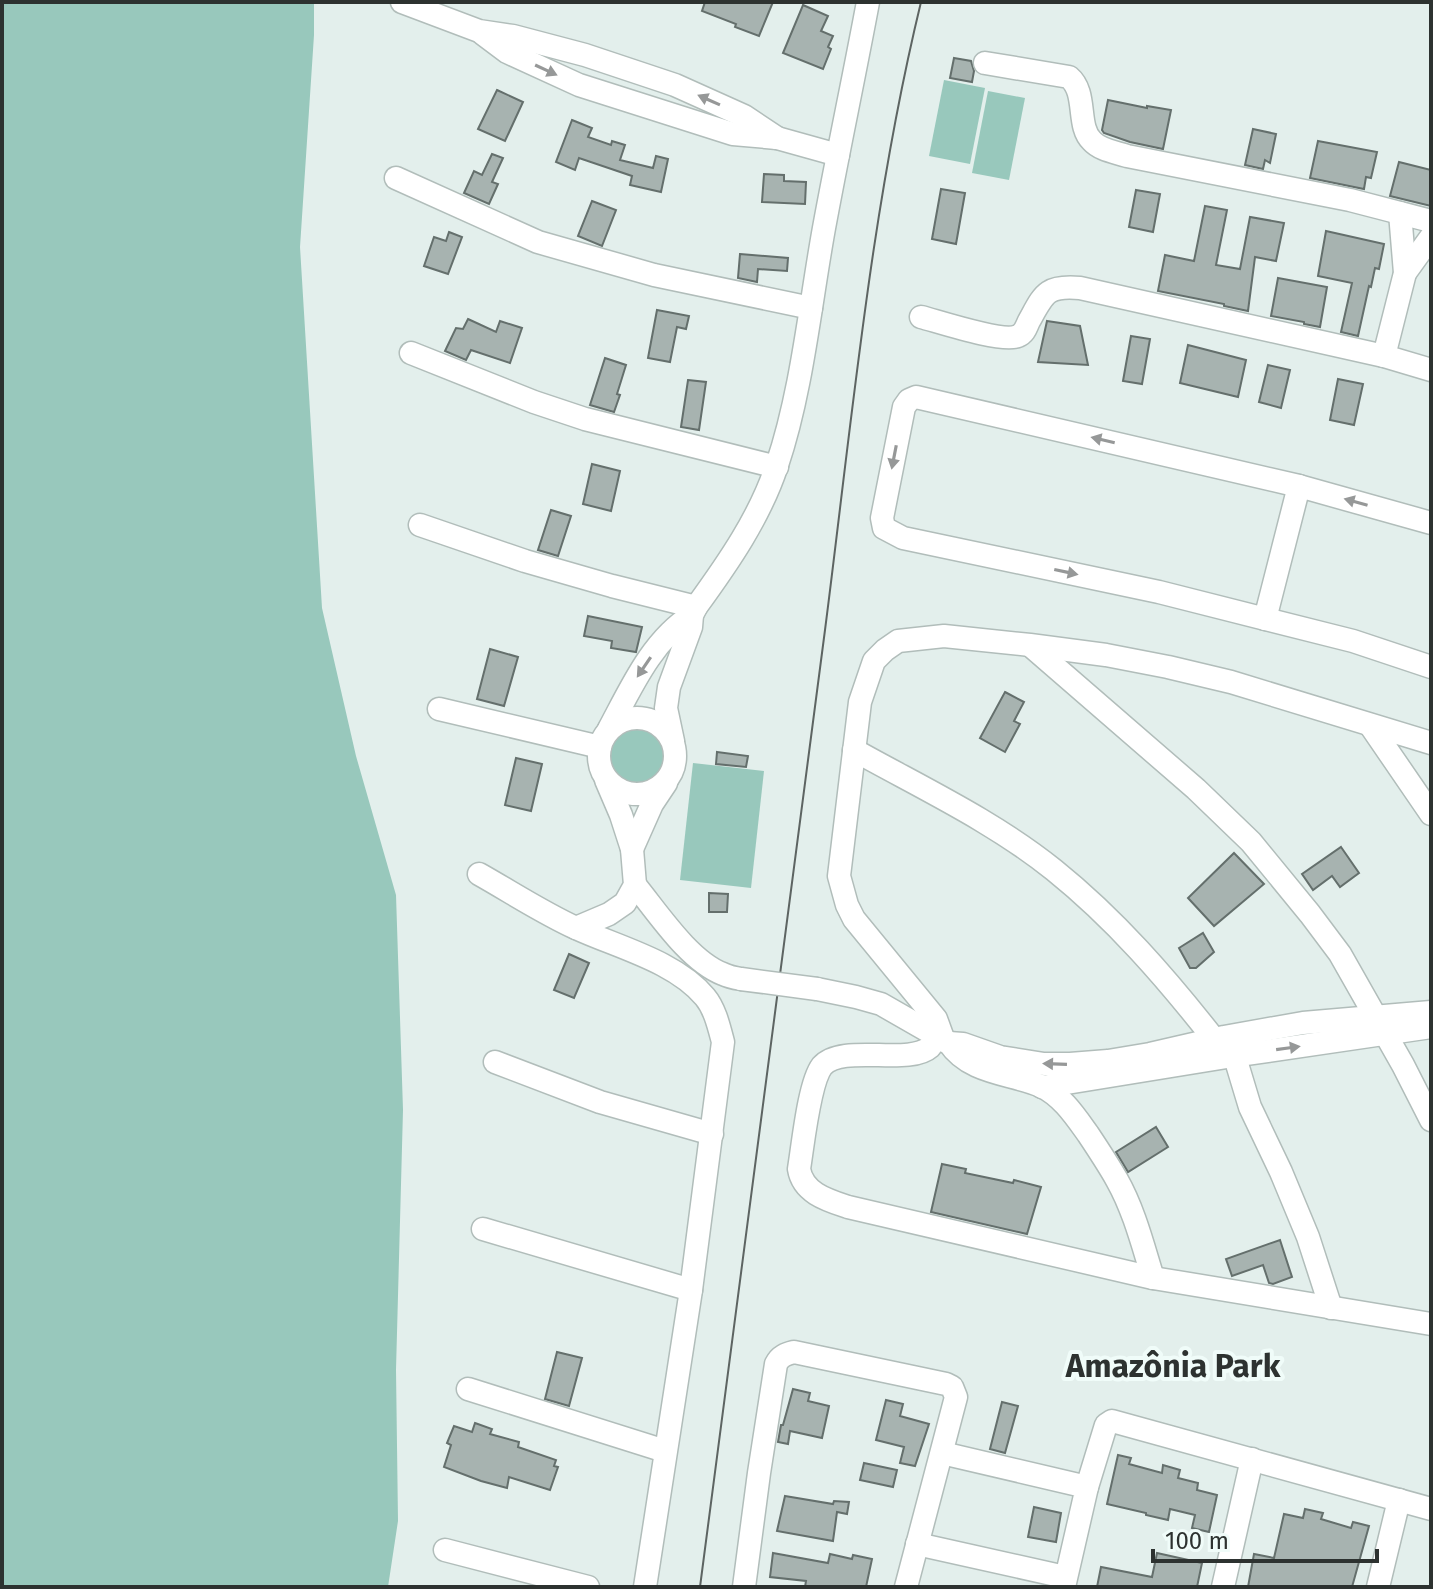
<svg xmlns="http://www.w3.org/2000/svg" width="1433" height="1589" viewBox="0 0 1433 1589" font-family="'Fira Sans',sans-serif">
<rect width="100%" height="100%" fill="#e3efec"/>
<g fill="#98c8bc">
<polygon points="2,2 314,2 314,35 300,247 322,608 356,756 396,895 403,1110 396,1370 398,1521 388,1587 2,1587"/>
<polygon points="944,80 985,88 970,164 929,156"/>
<polygon points="988,91 1025,98 1009,180 972,173"/>
<circle cx="637" cy="756" r="32"/>
<polygon points="693,763 764,771 751,888 680,880"/>
</g>
<g fill="#a7b3b0" stroke="#646f6c" stroke-width="2">
<polygon points="705,2 773,2 759,36 735,27 736,24 702,11"/>
<polygon points="803,5 828,16 821,31 833,36 828,47 831,49 823,69 783,53"/>
<polygon points="954,58 971,61 974,71 972,82 950,78"/>
<polygon points="497,90 523,102 505,141 478,129"/>
<polygon points="1108,100 1147,108 1147,106 1171,110 1163,149 1130,142 1104,133 1102,130"/>
<polygon points="572,120 592,128 588,137 611,145 612,141 625,145 620,160 653,168 656,156 668,159 661,192 630,185 632,176 579,158 575,170 556,162"/>
<polygon points="1253,129 1276,134 1270,163 1265,160 1263,169 1245,165"/>
<polygon points="1318,141 1377,152 1371,178 1366,177 1364,189 1310,178"/>
<polygon points="492,154 503,158 492,182 498,184 489,204 464,193 474,171 482,175"/>
<polygon points="1399,162 1431,170 1431,206 1390,196"/>
<polygon points="764,174 784,175 784,181 806,182 805,204 762,202"/>
<polygon points="941,189 965,193 956,244 932,239"/>
<polygon points="1136,190 1160,194 1153,232 1129,227"/>
<polygon points="592,201 616,210 602,246 578,236"/>
<polygon points="1205,206 1227,210 1216,265 1240,269 1250,217 1284,223 1276,261 1255,257 1248,311 1224,306 1224,304 1158,291 1165,255 1194,261"/>
<polygon points="1326,231 1384,244 1379,269 1375,268 1371,287 1369,286 1358,336 1341,332 1352,283 1318,276"/>
<polygon points="449,232 462,237 448,274 424,266 434,237 446,241"/>
<polygon points="740,254 788,258 787,271 758,269 757,282 738,278"/>
<polygon points="1278,278 1327,287 1320,327 1304,324 1304,322 1271,316"/>
<polygon points="657,310 689,316 686,329 677,327 670,362 648,358"/>
<polygon points="468,319 496,332 500,321 522,328 510,363 471,350 466,360 445,351 456,328 463,329"/>
<polygon points="1047,321 1080,326 1088,365 1038,362"/>
<polygon points="1131,336 1150,339 1142,384 1123,381"/>
<polygon points="1188,345 1246,360 1238,397 1180,383"/>
<polygon points="605,358 626,365 617,394 620,395 614,412 590,405"/>
<polygon points="1268,365 1290,370 1281,408 1259,402"/>
<polygon points="1338,379 1363,384 1354,425 1330,420"/>
<polygon points="688,380 706,382 699,430 681,427"/>
<polygon points="592,464 620,471 611,511 583,504"/>
<polygon points="551,510 571,516 558,556 538,550"/>
<polygon points="588,616 642,627 636,652 611,648 612,641 584,636"/>
<polygon points="490,649 518,657 504,706 477,699"/>
<polygon points="1005,692 1024,702 1014,721 1020,724 1005,752 980,738"/>
<polygon points="717,752 748,756 746,767 716,764"/>
<polygon points="516,758 542,764 531,811 505,805"/>
<polygon points="1341,847 1359,873 1340,887 1332,876 1313,890 1302,874"/>
<polygon points="1234,853 1264,884 1214,926 1188,898"/>
<polygon points="709,893 728,894 727,912 709,912"/>
<polygon points="1203,933 1214,952 1196,968 1190,968 1179,948"/>
<polygon points="569,954 589,963 574,998 554,990"/>
<polygon points="1156,1127 1168,1147 1128,1172 1116,1152"/>
<polygon points="942,1164 966,1169 965,1173 1013,1183 1014,1180 1041,1187 1027,1234 931,1212"/>
<polygon points="1280,1240 1292,1277 1273,1284 1269,1283 1263,1265 1232,1276 1226,1259"/>
<polygon points="557,1352 582,1358 569,1406 545,1399"/>
<polygon points="793,1389 810,1393 808,1401 829,1406 822,1438 790,1431 788,1444 778,1442 781,1425 783,1425"/>
<polygon points="886,1400 903,1404 900,1416 929,1424 915,1466 900,1463 904,1447 876,1440"/>
<polygon points="1002,1402 1018,1406 1005,1453 990,1449"/>
<polygon points="475,1423 492,1429 490,1434 519,1442 518,1447 556,1460 554,1466 558,1467 550,1490 509,1477 507,1488 481,1481 444,1467 451,1445 447,1443 454,1426 472,1432"/>
<polygon points="1118,1455 1131,1458 1129,1464 1162,1473 1163,1465 1180,1470 1178,1478 1198,1483 1197,1490 1217,1495 1209,1532 1192,1528 1195,1515 1170,1509 1168,1520 1146,1515 1146,1513 1107,1504"/>
<polygon points="864,1463 897,1470 893,1487 860,1480"/>
<polygon points="785,1496 833,1504 834,1501 849,1502 847,1514 837,1512 833,1541 777,1531"/>
<polygon points="1034,1507 1061,1513 1056,1542 1028,1537"/>
<polygon points="1305,1509 1323,1513 1321,1519 1351,1528 1353,1522 1369,1526 1352,1587 1248,1587 1254,1554 1274,1558 1284,1514 1303,1518"/>
<polygon points="773,1553 828,1563 830,1554 852,1559 853,1555 872,1559 866,1587 805,1587 806,1581 770,1577"/>
<polygon points="1157,1553 1202,1563 1197,1587 1097,1587 1101,1567 1152,1577"/>
</g>
<g fill="none" stroke-linecap="round" stroke-linejoin="round">
<g stroke="#b1bdba" stroke-width="25">
<g id="minor">
<polyline points="402,2 479,31 513,36 585,55 675,85 744,116 777,138"/>
<polyline points="483,34 507,52 579,85 733,134 777,138 838,155"/>
<path d="M985 63 1069 77C1088 93 1076 126 1092 141 1100 150 1115 152 1127 156L1350 200 1431 221"/>
<polyline points="396,178 538,242 654,275 811,308"/>
<polyline points="1405,273 1431,237"/>
<path d="M921 317C940 322 1003 343 1018 336 1025 333 1026 327 1029 321 1044 294 1046 285 1080 288L1384 356 1431 370"/>
<polyline points="411,353 534,402 585,419 777,467"/>
<polyline points="1384,356 1405,273 1400,213"/>
<polyline points="1431,523 1299,486 916,397 909,400 904,407 882,518 884,528 903,538 1159,592 1353,641 1431,667"/>
<polyline points="420,525 525,561 612,586 696,607"/>
<polyline points="1265,619 1299,486"/>
<polyline points="1031,646 1196,789 1251,842 1310,914 1340,954 1403,1065 1431,1120"/>
<polyline points="439,709 600,747"/>
<circle cx="637" cy="756" r="38"/>
<polyline points="1370,725 1431,814"/>
<path d="M609 729C631 688 652 640 692 615"/>
<path d="M673 741 666 708 669 687 691 627 692 615 696 607C728 563 760 517 777 465 802 391 810 305 824 228 838 152 854 77 868 2"/>
<path d="M854 750C922 788 993 821 1054 870 1115 919 1166 978 1214 1039"/>
<polyline points="632,849 652,804 666,783"/>
<path d="M479 874C511 892 543 913 576 928 617 947 675 961 705 997 715 1009 719 1027 723 1042L691 1290 645 1587"/>
<path d="M635 885C658 913 689 961 723 974 729 977 735 978 741 979"/>
<polyline points="576,928 609,914 625,903 635,885 632,849 621,815 606,780"/>
<path d="M817 989 856 997 881 1004 949 1043C970 1074 1010 1073 1041 1086 1062 1096 1075 1116 1088 1134 1098 1149 1108 1164 1117 1180 1134 1210 1143 1246 1153 1278"/>
<path d="M937 1036C935 1039 932 1045 930 1047 909 1066 842 1043 822 1066 809 1083 803 1145 799 1169 803 1193 827 1200 848 1207L1153 1278 1431 1324"/>
<polyline points="944,1041 936,1019 854,919 847,905 839,876 860,702 874,661 885,650 898,641 944,636 1030,645 1106,655 1168,667 1231,682 1431,743"/>
<polyline points="949,1043 963,1044 1000,1057 1044,1064 1070,1064 1108,1061 1150,1054 1224,1037 1303,1023 1431,1012"/>
<polyline points="1231,1044 1250,1107 1281,1172 1308,1237 1331,1308"/>
<polyline points="495,1062 600,1102 712,1134"/>
<polyline points="1042,1087 1233,1056 1431,1027"/>
<polyline points="483,1229 691,1290"/>
<polyline points="468,1389 665,1451"/>
<polyline points="942,1453 1087,1487 1064,1587"/>
<polyline points="1087,1487 1106,1425 1112,1421 1431,1509"/>
<polyline points="917,1544 1065,1577"/>
<polyline points="445,1550 588,1587"/>
<path d="M744 1587 759 1473 776 1364C780 1356 786 1354 794 1352L946 1384 952 1387 956 1397 906 1587"/>
<polyline points="1223,1587 1252,1459"/>
<polyline points="1378,1587 1399,1500"/>
</g>
</g>
<use href="#minor" stroke="#fff" stroke-width="22"/>
<path stroke="#5d6462" stroke-width="2" d="M700 1587C743 1268 784 949 825 630 852 420 871 208 921 2"/>
<g stroke="#b1bdba" stroke-width="25" stroke-linecap="butt">
<polyline id="minor-bridge" points="741,979 817,989"/>
</g>
<use href="#minor-bridge" stroke="#fff" stroke-width="22"/>
</g>
<defs><path id="oneway-solid" d="M-6-.8H1V-3.2L6.5 0L1 3.2V.8H-6Z" transform="scale(2)"/></defs>
<g fill="#969898">
<use href="#oneway-solid" transform="translate(546 70) rotate(25)"/>
<use href="#oneway-solid" transform="translate(709 100) rotate(-156)"/>
<use href="#oneway-solid" transform="translate(1103 440) rotate(-167)"/>
<use href="#oneway-solid" transform="translate(894 457) rotate(101)"/>
<use href="#oneway-solid" transform="translate(1356 502) rotate(-164)"/>
<use href="#oneway-solid" transform="translate(1066 572) rotate(12)"/>
<use href="#oneway-solid" transform="translate(644 667) rotate(124)"/>
<use href="#oneway-solid" transform="translate(1288 1048) rotate(-8)"/>
<use href="#oneway-solid" transform="translate(1055 1064) rotate(-178)"/>
</g>
<g text-anchor="middle" dominant-baseline="central" stroke-width="8" stroke-linejoin="round" paint-order="stroke">
<g font-size="32" font-weight="bold" fill="#2d3230" stroke="#f0fcf9">
<text x="1173" y="1366">Amazônia Park</text>
</g>
</g>
<rect width="1433" height="1589" fill="none" stroke="#2d3230" stroke-width="8"/>
<path d="M1153 1549v12h224v-12" fill="none" stroke="#2d3230" stroke-width="4"/>
<text x="1165" y="1549" font-size="24" fill="#2d3230" stroke="#f0fcf9" stroke-width="6" paint-order="stroke">100 m</text>
</svg>
